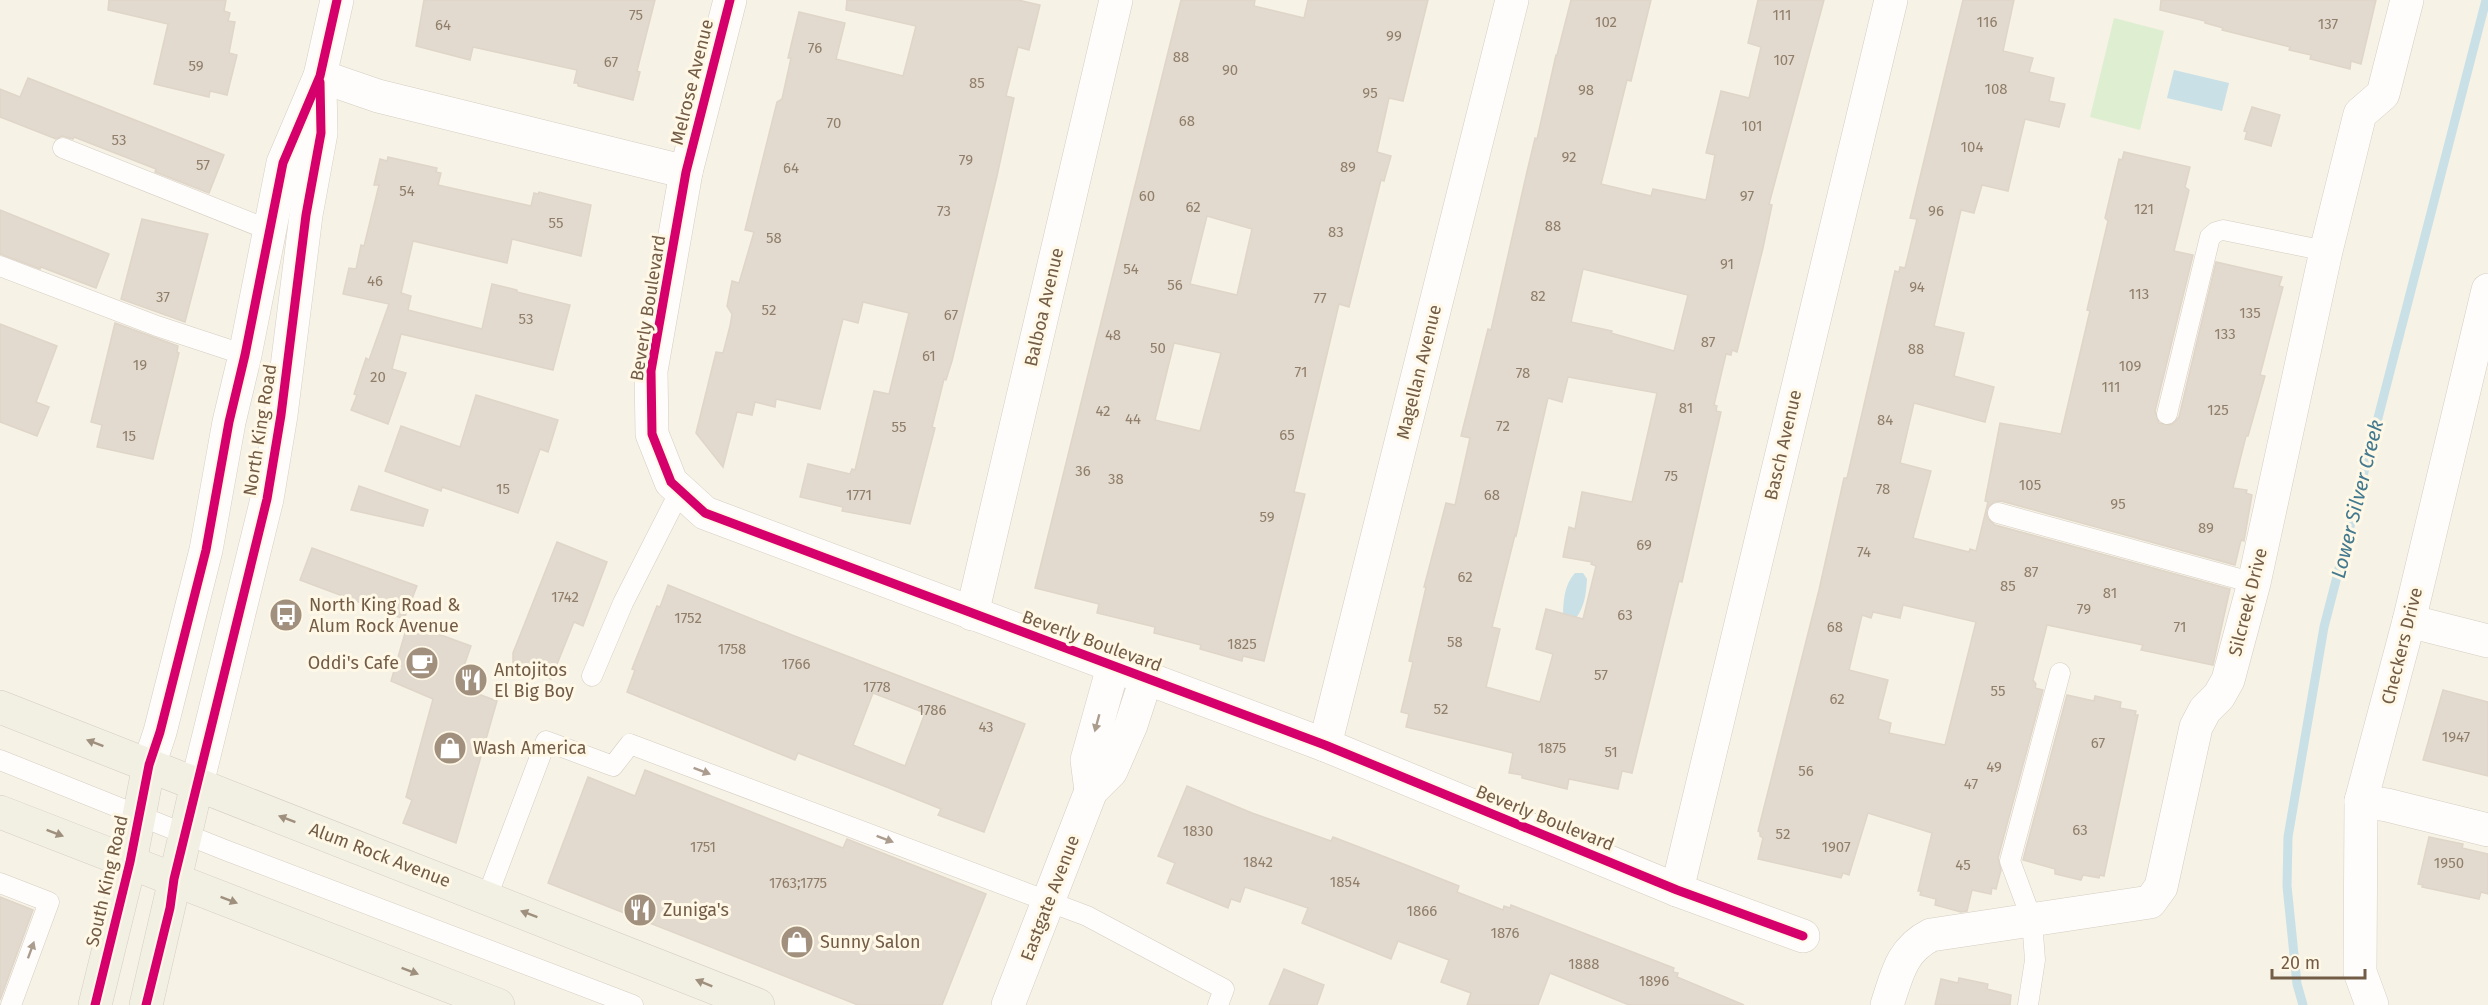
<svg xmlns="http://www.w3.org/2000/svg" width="2488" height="1005" viewBox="0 0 2488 1005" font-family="'Fira Sans',sans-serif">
<rect width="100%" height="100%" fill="#f6f2e6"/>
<polygon fill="#deeed0" points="2114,18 2164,31 2140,130 2090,117"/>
<g fill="#c8e0e6">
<polygon points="2174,70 2229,83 2222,111 2167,98"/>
<path d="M1575 573H1583L1587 579C1586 596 1584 610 1572 623L1563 618C1563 602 1564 585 1575 573Z"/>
</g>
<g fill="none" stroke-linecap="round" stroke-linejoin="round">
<polyline stroke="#c8e0e6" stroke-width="9" points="2303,1005 2297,984 2287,886 2288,837 2324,627 2486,0"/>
</g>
<g fill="#e2dace" stroke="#dfd5c8" stroke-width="1.5" fill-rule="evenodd">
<polygon points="109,0 226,0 224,11 230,13 228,21 235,22 229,53 237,55 227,95 210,91 209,97 154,84 168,24 108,10"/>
<polygon points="424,0 655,0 637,71 640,72 633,100 578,86 578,83 574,83 577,70 473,47 470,60 416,46"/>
<polygon points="847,0 1018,0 1040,5 1029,50 1018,47 1006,96 1014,98 997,176 952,361 946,380 944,379 932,427 935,428 910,524 842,511 843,507 800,497 808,464 850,474 852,469 855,470 874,391 889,394 909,313 863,302 858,323 843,319 820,409 776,399 775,407 755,402 752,415 737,412 723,467 696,433 716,352 723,353 730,326 732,314 727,306 732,281 739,283 754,232 745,230 777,102 782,99 791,58 788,58 799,12 845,23 836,59 903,76 916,26 846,10"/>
<path d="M1181 0H1255L1254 6 1304 18 1308 0H1428L1403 101 1389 98 1377 152 1391 156 1384 181 1381 180 1349 307 1339 304 1294 492 1305 494 1264 661 1243 656 1242 661 1200 649 1201 645 1154 633 1155 627 1097 613 1099 604 1035 588ZM1207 216 1252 229 1237 295 1190 284ZM1174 343 1221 353 1200 431 1155 420Z"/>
<path d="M1571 0H1651L1631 81 1627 80 1601 184 1651 196 1653 189 1706 200 1715 155 1706 153 1721 91 1749 98 1761 47 1748 43 1758 0H1824L1769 204 1772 205 1763 248 1737 352 1732 350 1731 355 1726 354 1714 405 1717 406 1716 411 1721 412 1682 582 1679 581 1632 773 1622 771 1618 789 1569 779 1567 789 1522 778V775L1509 773 1513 753 1406 727 1409 714 1401 712 1413 662 1409 661 1426 587H1424L1446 503 1455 505 1470 438 1461 436 1488 329 1491 330 1526 176 1535 138 1537 139 1556 55H1557ZM1583 269 1688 295 1674 351 1611 333 1612 331 1571 322ZM1568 377 1657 393 1632 502 1582 492 1575 529 1569 527 1563 557 1592 562 1591 564 1596 566 1583 619 1546 609 1536 649 1553 654 1540 702 1486 687 1500 629 1492 627 1515 535 1516 536 1548 398 1562 402Z"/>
<path d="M1963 0H2014L2003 51 2033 58 2029 72 2054 78 2049 101 2065 104 2059 127 2025 119 2008 191 1982 185 1974 213 1961 210 1934 326 1964 333 1954 376 1994 387 1985 422 1914 403 1900 463 1931 471 1913 538 1969 552 1970 549 1976 551 1988 502 1985 501 2000 423 2061 434 2088 319 2090 311 2087 310 2108 221 2105 218 2119 159 2122 160 2124 152 2190 167 2185 187 2189 190 2174 251 2193 255 2155 411 2159 423 2171 425 2179 417 2216 262 2282 277 2279 286 2283 287 2260 375 2265 376 2248 436H2246L2233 488 2247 490 2246 493 2252 495 2244 541 2241 540 2235 565 2001 501 1994 502 1987 509V517L1995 525 2230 589 2213 665 2141 650 2143 645 2047 625 2033 680 2036 684 2035 688 2043 690 1998 858 2001 870 1996 889 1992 888 1991 894 1972 890 1967 911 1961 912 1935 905 1936 899 1920 895 1921 891H1918L1932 833 1868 813 1849 875 1843 873 1841 878 1758 859 1763 838 1760 836V832L1758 831 1819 590 1844 478H1847L1895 271 1899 272 1900 267 1905 268 1917 219 1910 218ZM1903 605 1976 622 1945 745 1889 733 1891 723 1878 719 1888 680 1849 670 1862 615 1871 618 1873 612 1900 618Z"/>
<polygon points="2161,0 2376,0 2361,64 2351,61 2350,69 2310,59 2311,55 2289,50 2290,47 2222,30 2223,28 2205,23 2205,21 2160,10"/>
<polygon points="28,78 224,155 209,193 155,172 156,169 74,137 73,139 62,136 56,139 0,117 0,89 20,97"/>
<polygon points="2252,107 2280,115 2271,146 2245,139 2247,132 2244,131"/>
<polygon points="388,157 437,168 436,172 441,173 438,185 531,206 534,193 538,194 539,192 591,205 581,256 512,239 507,263 413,241 401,293 411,296 408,310 482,329 492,284 517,290 517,292 570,305 553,370 401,334 392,369 406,373 388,424 351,410 357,395 354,394 366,358 369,360 389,304 343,294 349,268 356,269 361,245 364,246 379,185 374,185 380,159 387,161"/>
<polygon points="0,210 109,254 96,288 41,267 40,269 0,254"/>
<polygon points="142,219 208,234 185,322 121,299"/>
<polygon points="115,323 178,346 177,352 179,353 153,459 97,447 102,425 91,422"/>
<polygon points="0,324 57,346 36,402 49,407 37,436 0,422"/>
<polygon points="476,395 558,420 548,452 540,449 518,513 442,487 441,491 385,471 401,426 460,447"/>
<polygon points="359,486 428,510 423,526 351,510"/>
<polygon points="557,542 607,562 583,626 574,622 551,679 513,663 513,653"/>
<polygon points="312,548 417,586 404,619 300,580"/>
<path d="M668 585 792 635 1025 724 984 832 938 815 941 809 884 786 798 753 795 760 627 692 635 670 632 669 657 606 660 607ZM873 693 925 713 905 766 853 745Z"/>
<polygon points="408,623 471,646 457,686 497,701 456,843 403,823 412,800 406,797 433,699 391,681"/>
<polygon points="2443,690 2488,702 2488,776 2423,760"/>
<polygon points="2067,695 2094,701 2095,696 2121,702 2120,708 2136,711 2135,715 2138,715 2104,876 2100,875 2099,878 2083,875 2081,880 2055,874 2055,869 2023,860"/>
<polygon points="645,770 843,848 847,839 986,894 942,1005 858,1005 548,883 588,777 635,796"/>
<polygon points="1187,786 1252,813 1331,841 1333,837 1406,865 1459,886 1457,892 1503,910 1504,906 1510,908 1511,905 1674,968 1673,972 1678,973 1677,977 1744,1005 1629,1005 1550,973 1538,1005 1467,1005 1471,993 1441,982 1449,960 1398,941 1391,959 1302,923 1308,908 1245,887 1240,902 1231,899 1228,908 1167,883 1175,863 1158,856"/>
<polygon points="2429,837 2463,844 2462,848 2488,854 2488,894 2481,892 2479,899 2422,887 2423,885 2418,884"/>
<polygon points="0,897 33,910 0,1000"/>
<polygon points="1284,969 1324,985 1317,1005 1269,1005"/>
<polygon points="1959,978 1988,984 1987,989 2011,995 2010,1005 1935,1005 1941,979 1958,983"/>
</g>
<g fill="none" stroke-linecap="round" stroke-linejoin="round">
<g stroke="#d5cdc1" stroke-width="21">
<g id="lane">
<polyline points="63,148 269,230"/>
<polyline points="0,266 157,326 245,355"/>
<polyline points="2167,414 2210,237 2216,232 2223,230 2326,251"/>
<polyline points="1998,513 2254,583"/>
<polyline points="592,676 623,603 680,491"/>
<polyline points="0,760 225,850 633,1005"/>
<polyline points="0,883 49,902 11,1005"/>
<polyline points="487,897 546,741 613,766 630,744 1087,916 1224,989 1218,1005"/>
<polyline points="2028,1005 2035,960 2032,920 2010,861 2060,673"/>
</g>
</g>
<g stroke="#d5cdc1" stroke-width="34">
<g id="street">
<polyline points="730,0 686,172 651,371 652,434 671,482 705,513 1325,745 1677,890 1803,936"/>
<polyline points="320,76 378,96 686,172"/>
<polyline points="972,614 1116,0"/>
<polyline points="2409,621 2488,641"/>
<polyline points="1325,745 1512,0"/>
<polyline points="1091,791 1087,760 1113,667"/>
<polyline points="2361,801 2387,805 2488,830"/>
<polyline points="1677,890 1891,0"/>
<polyline points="1008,1005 1091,791 1111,771 1131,725 1146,679"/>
<path d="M1887 1005C1897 975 1901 950 1931 935L2150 902 2161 887 2196 727 2205 710 2219 696 2228 680 2254 583 2326 251 2360 114 2383 94 2407 0"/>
</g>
</g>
<g stroke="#d6cec3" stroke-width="34">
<g id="secondary">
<polyline points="149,765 160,732 206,550 229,422 245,355 283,163 320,76 337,0"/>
<polyline points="197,784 267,499 281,415 306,215 321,133 320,87"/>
<polyline points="2372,1005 2360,972 2361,801 2409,621 2488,290"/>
</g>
</g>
<g stroke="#d5cdc3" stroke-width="34">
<g id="primary">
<polyline points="0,707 758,1005"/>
<polyline points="0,812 498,1005"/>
<polyline points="95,1005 130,862 149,765"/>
<polyline points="146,1005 197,784"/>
</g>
</g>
<use href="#lane" stroke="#fefdfb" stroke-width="20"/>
<use href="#street" stroke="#fefdfb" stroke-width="33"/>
<use href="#secondary" stroke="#fefdfb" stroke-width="33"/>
<use href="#primary" stroke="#f2efe3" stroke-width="33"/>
<g stroke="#fff8e6" stroke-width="13">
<g id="cycleway">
<polyline points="730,0 686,172 651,371 652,434 671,482 705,513 1325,745 1677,890 1803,936"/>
<polyline points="95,1005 130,862 149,765 160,732 206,550 229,422 245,355 283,163 320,76 337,0"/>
<polyline points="146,1005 170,908 174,879 267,499 281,415 306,215 321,133 320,82"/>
</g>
</g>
<use href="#cycleway" stroke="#d6006c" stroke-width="9"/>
</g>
<defs><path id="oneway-solid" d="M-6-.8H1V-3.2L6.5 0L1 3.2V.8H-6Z" transform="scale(1.5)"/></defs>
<g fill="#ab9c8e">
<use href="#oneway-solid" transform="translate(1097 723) rotate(105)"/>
<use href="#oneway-solid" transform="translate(702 771) rotate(21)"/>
<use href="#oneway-solid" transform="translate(885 839) rotate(21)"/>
<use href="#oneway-solid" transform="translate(31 950) rotate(-70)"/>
</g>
<g fill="#9f8f7d">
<use href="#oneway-solid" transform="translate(95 743) rotate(-159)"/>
<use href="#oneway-solid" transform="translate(287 819) rotate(-159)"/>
<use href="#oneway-solid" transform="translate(55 833) rotate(21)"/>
<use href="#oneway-solid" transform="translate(229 900) rotate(21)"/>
<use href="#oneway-solid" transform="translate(529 914) rotate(-159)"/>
<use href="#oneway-solid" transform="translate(410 971) rotate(21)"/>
<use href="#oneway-solid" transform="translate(704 983) rotate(-158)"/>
</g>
<defs>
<g id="bus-disc" transform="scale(1.725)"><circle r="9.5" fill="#a1907e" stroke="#fff8e6"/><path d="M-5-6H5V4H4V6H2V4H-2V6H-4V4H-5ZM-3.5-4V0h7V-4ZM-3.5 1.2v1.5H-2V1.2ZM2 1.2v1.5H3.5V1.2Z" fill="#fff"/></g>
<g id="cafe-disc" transform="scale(1.725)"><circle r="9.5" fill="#a1907e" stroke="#fff8e6"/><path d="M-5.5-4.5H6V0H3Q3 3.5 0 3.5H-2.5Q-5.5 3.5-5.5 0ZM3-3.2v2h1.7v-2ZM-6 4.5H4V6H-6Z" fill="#fff"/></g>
<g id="restaurant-disc" transform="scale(1.725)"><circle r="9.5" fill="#a1907e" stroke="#fff8e6"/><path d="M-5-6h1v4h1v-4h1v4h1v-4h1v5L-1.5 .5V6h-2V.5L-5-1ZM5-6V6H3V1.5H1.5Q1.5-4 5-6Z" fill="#fff"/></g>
<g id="shop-disc" transform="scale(1.725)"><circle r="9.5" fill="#a1907e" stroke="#fff8e6"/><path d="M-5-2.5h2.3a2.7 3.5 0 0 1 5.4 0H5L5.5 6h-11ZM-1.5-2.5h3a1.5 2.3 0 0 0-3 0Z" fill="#fff"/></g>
</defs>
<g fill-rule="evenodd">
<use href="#bus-disc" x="286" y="615"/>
<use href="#cafe-disc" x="422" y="663"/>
<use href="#restaurant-disc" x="471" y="680"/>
<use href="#shop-disc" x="450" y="748"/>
<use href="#restaurant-disc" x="640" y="910"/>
<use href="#shop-disc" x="797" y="942"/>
</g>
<g text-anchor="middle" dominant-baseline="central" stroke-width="6" stroke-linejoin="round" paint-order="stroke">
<g font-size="15" fill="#907e6a">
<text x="636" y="15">75</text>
<text x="1782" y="15">111</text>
<text x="1606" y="22">102</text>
<text x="1987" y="22">116</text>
<text x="2328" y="24">137</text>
<text x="443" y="25">64</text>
<text x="1394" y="36">99</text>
<text x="815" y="48">76</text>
<text x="1181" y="57">88</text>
<text x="1784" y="60">107</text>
<text x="611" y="62">67</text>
<text x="196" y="66">59</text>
<text x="1230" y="70">90</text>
<text x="977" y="83">85</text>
<text x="1996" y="89">108</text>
<text x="1586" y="90">98</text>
<text x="1370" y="93">95</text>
<text x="1187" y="121">68</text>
<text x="834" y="123">70</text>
<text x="1752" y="126">101</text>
<text x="119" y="140">53</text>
<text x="1972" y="147">104</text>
<text x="1569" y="157">92</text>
<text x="966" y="160">79</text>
<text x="203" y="165">57</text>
<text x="1348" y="167">89</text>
<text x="791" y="168">64</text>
<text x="407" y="191">54</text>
<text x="1147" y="196">60</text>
<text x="1747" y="196">97</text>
<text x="1193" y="207">62</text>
<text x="2144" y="209">121</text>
<text x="944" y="211">73</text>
<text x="1936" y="211">96</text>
<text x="556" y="223">55</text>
<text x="1553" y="226">88</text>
<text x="1336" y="232">83</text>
<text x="774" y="238">58</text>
<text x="1727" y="264">91</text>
<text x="1131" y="269">54</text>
<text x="375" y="281">46</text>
<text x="1175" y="285">56</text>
<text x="1917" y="287">94</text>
<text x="2139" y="294">113</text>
<text x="1538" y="296">82</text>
<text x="163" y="297">37</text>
<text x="1320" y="298">77</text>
<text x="769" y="310">52</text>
<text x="2250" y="313">135</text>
<text x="951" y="315">67</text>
<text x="526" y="319">53</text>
<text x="2225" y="334">133</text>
<text x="1113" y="335">48</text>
<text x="1708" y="342">87</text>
<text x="1158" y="348">50</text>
<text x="1916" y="349">88</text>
<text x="929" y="356">61</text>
<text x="140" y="365">19</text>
<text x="2130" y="366">109</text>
<text x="1301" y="372">71</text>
<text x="1523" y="373">78</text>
<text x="378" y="377">20</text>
<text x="2111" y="387">111</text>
<text x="1686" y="408">81</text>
<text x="2218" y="410">125</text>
<text x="1103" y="411">42</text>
<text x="1133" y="419">44</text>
<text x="1885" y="420">84</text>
<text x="1503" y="426">72</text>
<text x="899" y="427">55</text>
<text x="1287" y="435">65</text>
<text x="129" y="436">15</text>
<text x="1083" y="471">36</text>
<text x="1671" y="476">75</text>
<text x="1116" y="479">38</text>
<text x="2030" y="485">105</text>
<text x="503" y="489">15</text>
<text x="1883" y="489">78</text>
<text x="859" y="495">1771</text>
<text x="1492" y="495">68</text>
<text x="2118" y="504">95</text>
<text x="1267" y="517">59</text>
<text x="2206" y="528">89</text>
<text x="1644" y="545">69</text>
<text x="1864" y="552">74</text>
<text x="2031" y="572">87</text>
<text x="1465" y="577">62</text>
<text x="2008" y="586">85</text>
<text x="2110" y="593">81</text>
<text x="565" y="597">1742</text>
<text x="2084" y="609">79</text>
<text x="1625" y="615">63</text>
<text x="688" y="618">1752</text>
<text x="1835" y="627">68</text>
<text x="2180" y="627">71</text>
<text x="1455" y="642">58</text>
<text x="1242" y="644">1825</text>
<text x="732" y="649">1758</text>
<text x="796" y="664">1766</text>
<text x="1601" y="675">57</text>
<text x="877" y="687">1778</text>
<text x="1998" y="691">55</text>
<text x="1837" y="699">62</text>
<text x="1441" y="709">52</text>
<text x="932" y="710">1786</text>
<text x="986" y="727">43</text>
<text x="2456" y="737">1947</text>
<text x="2098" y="743">67</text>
<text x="1552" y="748">1875</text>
<text x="1611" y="752">51</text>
<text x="1994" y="767">49</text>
<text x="1806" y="771">56</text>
<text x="1971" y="784">47</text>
<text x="2080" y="830">63</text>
<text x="1198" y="831">1830</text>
<text x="1783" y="834">52</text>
<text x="703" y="847">1751</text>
<text x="1836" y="847">1907</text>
<text x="1258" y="862">1842</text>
<text x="2449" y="863">1950</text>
<text x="1963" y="865">45</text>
<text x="1345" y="882">1854</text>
<text x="798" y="883">1763;1775</text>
<text x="1422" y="911">1866</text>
<text x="1505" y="933">1876</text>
<text x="1584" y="964">1888</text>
<text x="1654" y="981">1896</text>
</g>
<g font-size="18" fill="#735c46" stroke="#fff8e6">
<text transform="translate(692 82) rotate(-76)">Melrose Avenue</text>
<text transform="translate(1044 307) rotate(-77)">Balboa Avenue</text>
<text transform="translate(648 308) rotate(-81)">Beverly Boulevard</text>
<text transform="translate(1419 372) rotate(-76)">Magellan Avenue</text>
<text transform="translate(260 430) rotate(-81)">North King Road</text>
<text transform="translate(1783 445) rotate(-77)">Basch Avenue</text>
<text transform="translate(2248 602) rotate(-76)">Silcreek Drive</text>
<text transform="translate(1092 641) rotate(20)">Beverly Boulevard</text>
<text transform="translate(2402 646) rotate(-76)">Checkers Drive</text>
<text transform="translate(1545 818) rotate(22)">Beverly Boulevard</text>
<text transform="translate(380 855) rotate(21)">Alum Rock Avenue</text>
<text transform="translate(107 881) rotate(-77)">South King Road</text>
<text transform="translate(1050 898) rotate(-69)">Eastgate Avenue</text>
</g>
<g font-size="18" fill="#735c46" stroke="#fff8e6" text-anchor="start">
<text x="309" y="605">North King Road &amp;<tspan x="309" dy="21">Alum Rock Avenue</tspan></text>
<text x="399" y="663" text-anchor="end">Oddi's Cafe</text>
<text x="494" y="670">Antojitos<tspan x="494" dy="21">El Big Boy</tspan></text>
<text x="473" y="748">Wash America</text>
<text x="663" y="910">Zuniga's</text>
<text x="820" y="942">Sunny Salon</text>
</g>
<g font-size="20" font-style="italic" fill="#42798f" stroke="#fff8e6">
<text transform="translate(2357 499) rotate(-76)">Lower Silver Creek</text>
</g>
</g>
<path d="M2272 969v9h93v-9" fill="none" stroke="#735c46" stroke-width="3"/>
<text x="2281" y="969" font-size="18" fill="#735c46" stroke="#fff8e6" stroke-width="4.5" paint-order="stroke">20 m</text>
</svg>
